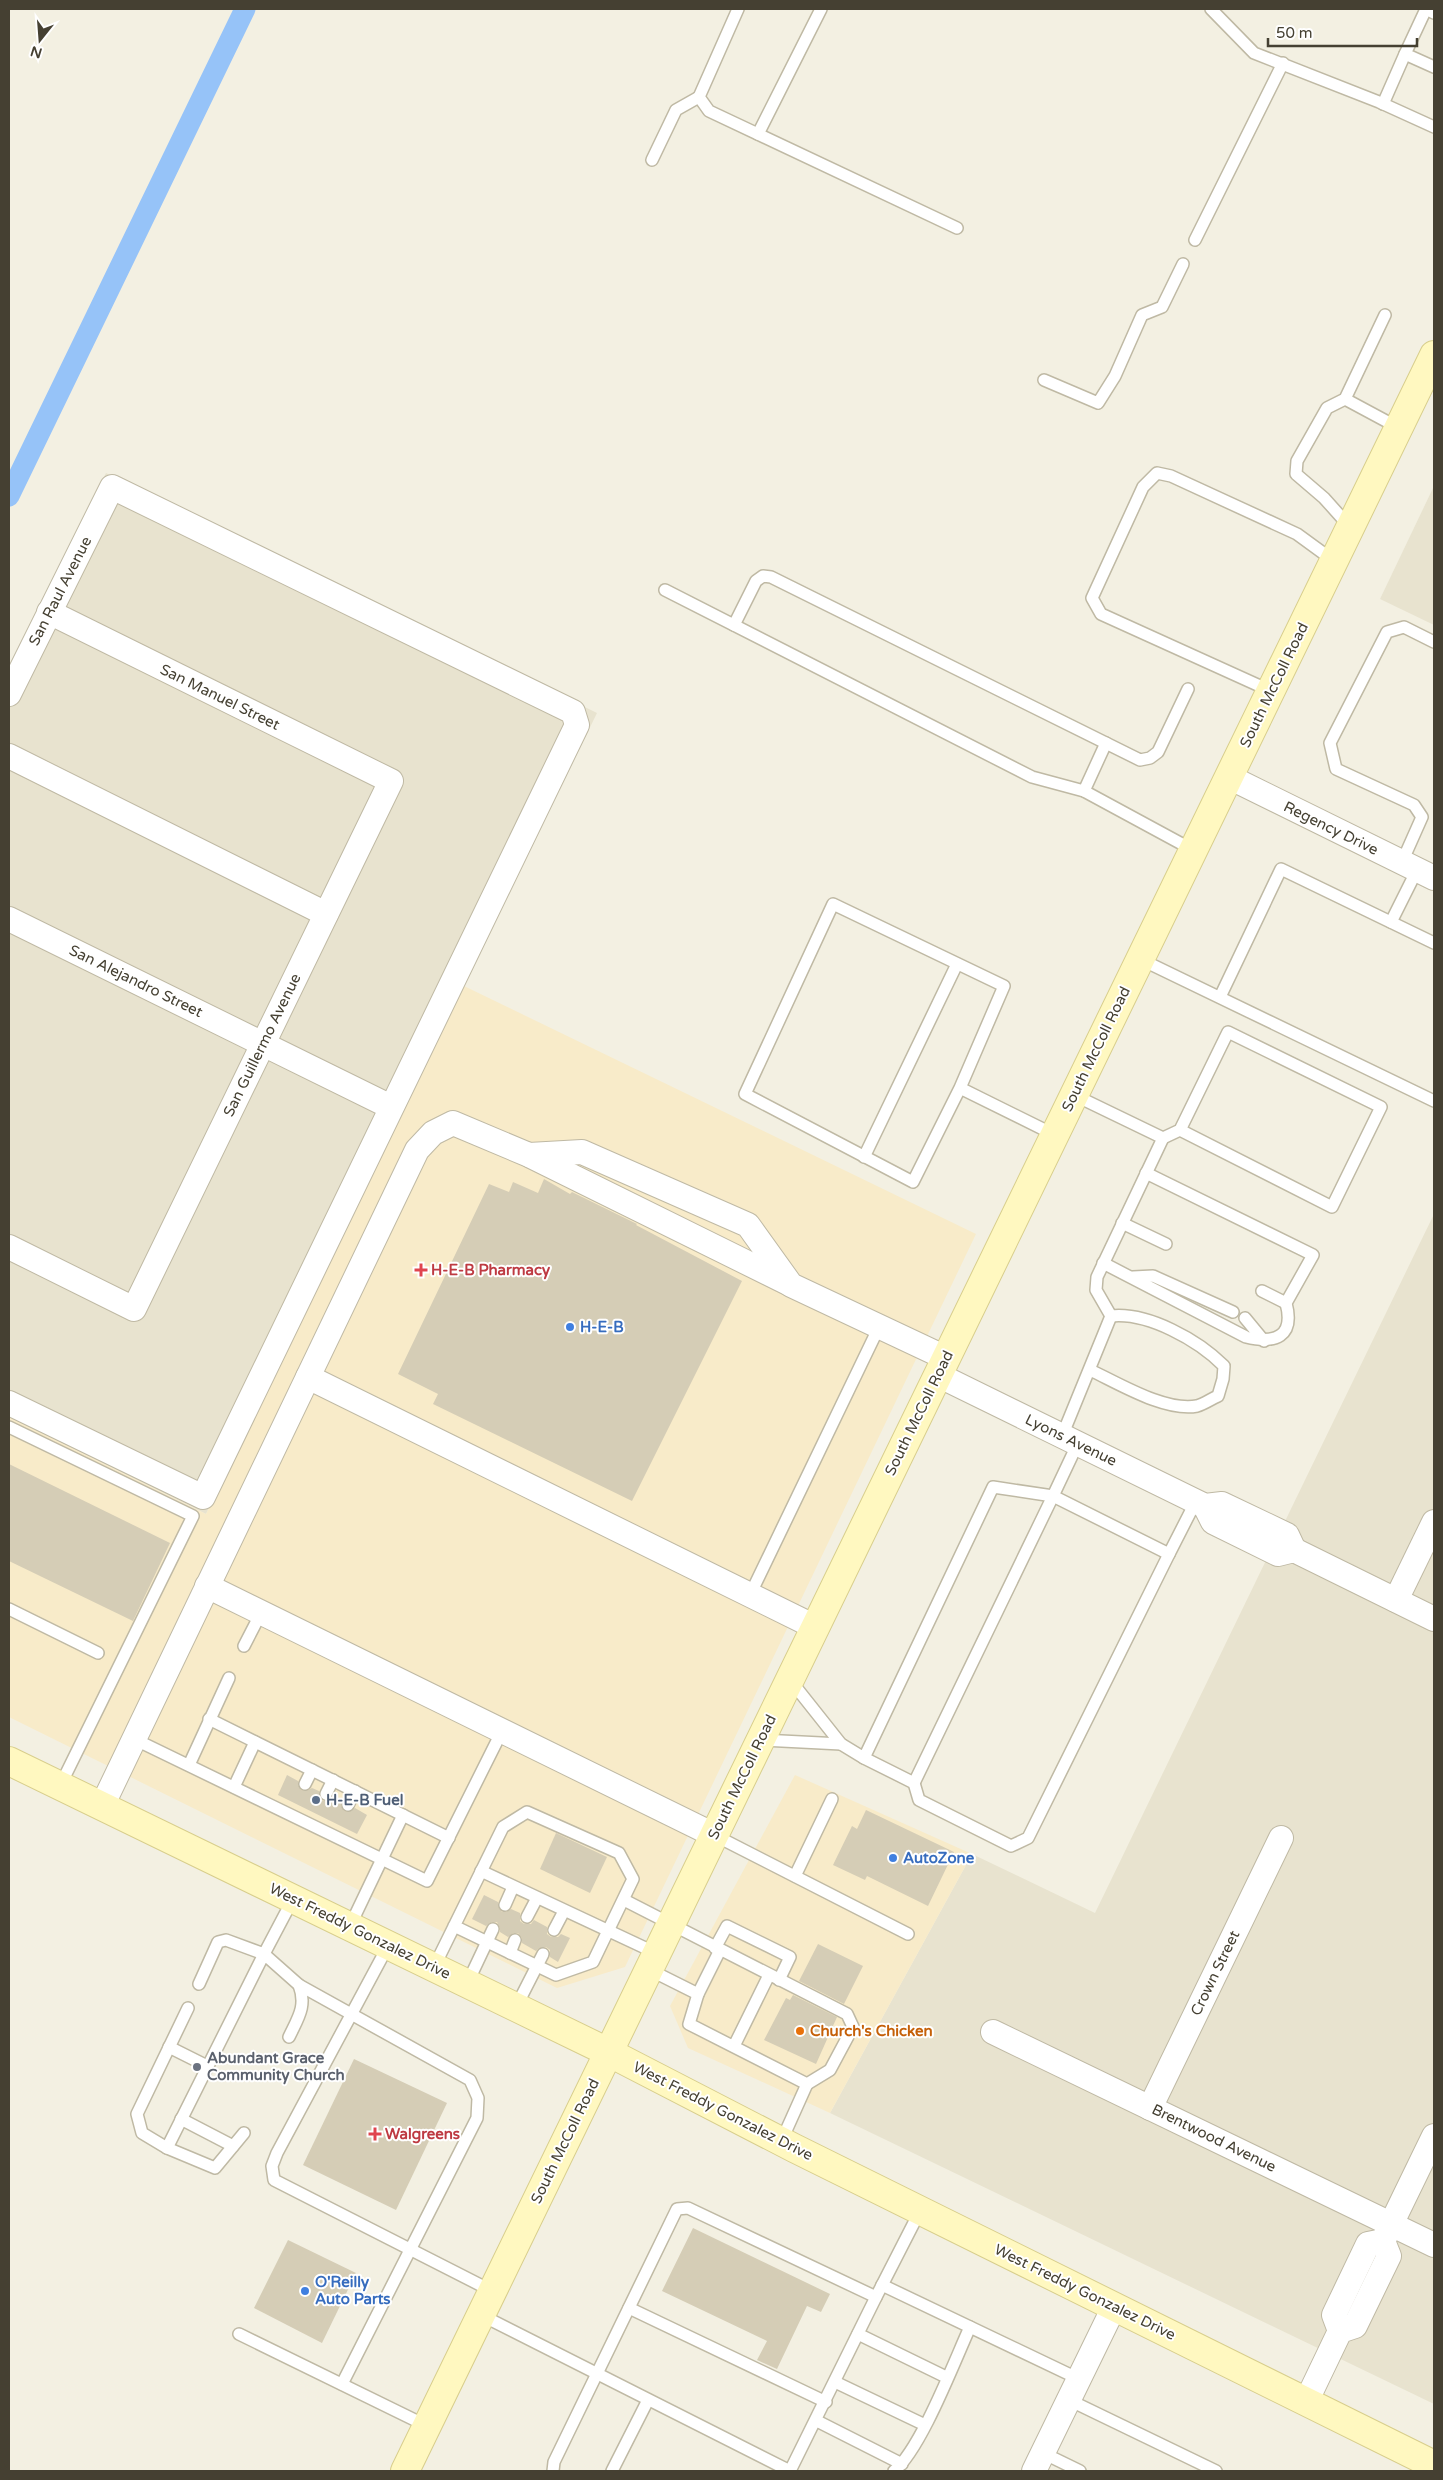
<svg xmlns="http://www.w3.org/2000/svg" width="1443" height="2480" viewBox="0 0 1443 2480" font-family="'Varela Round',sans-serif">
<rect width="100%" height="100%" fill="#f3f0e2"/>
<g fill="#e8e3cf">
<polygon points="106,473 597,713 206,1514 9,1417 9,669"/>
<polygon points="1434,486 1434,625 1380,599"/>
<polygon points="1434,1214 1434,2404 830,2113 972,1854 1095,1913"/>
</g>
<g fill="#f8ebc9">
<polygon points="464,986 976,1234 625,1967 557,1988 9,1717 9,1417 206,1514"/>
<polygon points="795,1775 972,1854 830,2113 688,2048 670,2006"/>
</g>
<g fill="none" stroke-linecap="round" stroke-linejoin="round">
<polyline stroke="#96c3f8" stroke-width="21" points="9,496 245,9"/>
</g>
<g fill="#d5cdb6">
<polygon points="544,1179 570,1194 572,1192 637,1224 636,1225 742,1281 632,1501 433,1404 438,1394 398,1374 489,1184 509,1192 513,1182 538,1193"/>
<polygon points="9,1464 170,1543 133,1621 9,1561"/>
<polygon points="287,1775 298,1781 298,1785 301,1790 306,1791 312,1788 319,1791 320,1798 323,1801 330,1800 333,1798 341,1802 341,1806 344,1811 349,1812 355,1808 367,1815 357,1834 278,1795"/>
<polygon points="866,1810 954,1852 928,1906 867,1876 865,1880 833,1865 852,1826 857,1829"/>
<polygon points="556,1833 607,1857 590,1893 540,1869"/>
<polygon points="484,1895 498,1902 498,1906 502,1912 506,1912 511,1909 520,1913 520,1921 524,1924 531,1924 534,1920 547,1927 547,1934 551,1937 558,1937 561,1934 570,1938 558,1962 550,1957 550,1950 546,1947 539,1948 536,1951 522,1943 522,1938 518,1933 513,1933 508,1937 500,1932 500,1928 497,1922 492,1922 486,1926 472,1919"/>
<polygon points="818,1944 863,1966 844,2004 799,1981"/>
<polygon points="793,1995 837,2017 816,2064 764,2040 786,1998 790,2000"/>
<polygon points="354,2059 447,2103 396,2210 303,2165"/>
<polygon points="693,2228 830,2294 821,2312 807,2306 777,2369 757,2360 767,2341 662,2291"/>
<polygon points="288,2240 356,2273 322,2343 254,2308"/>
</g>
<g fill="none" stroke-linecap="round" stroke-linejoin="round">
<g stroke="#bfb9a4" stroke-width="14">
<g id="service">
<polyline points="738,9 699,97 709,111 957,228"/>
<polyline points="1211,9 1254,53 1379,102 1434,127"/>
<polyline points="1434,13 1426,9 1405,54 1434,67"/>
<polyline points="1383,104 1405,54"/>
<polyline points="758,134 821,9"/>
<polyline points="652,160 676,110 699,97"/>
<polyline points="1195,240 1283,63"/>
<polyline points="1044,380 1098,403 1115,376 1142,315 1162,307 1183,264"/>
<polyline points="1345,399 1399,428"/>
<polyline points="1350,527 1324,498 1296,474 1297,461 1327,408 1345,399 1385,315"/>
<polyline points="665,590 1032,777 1084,791 1193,850"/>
<polyline points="734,625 756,581 763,576 771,577 1140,760 1150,758 1158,752 1188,689"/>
<polyline points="1271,691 1101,614 1092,598 1143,487 1157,473 1171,476 1297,534 1334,561"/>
<polyline points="1084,791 1106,743"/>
<polyline points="1402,862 1422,817 1414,805 1336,769 1330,743 1387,632 1404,627 1434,642"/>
<polyline points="1391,922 1417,870"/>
<polyline points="1140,959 1434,1101"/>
<polyline points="1220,997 1281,869 1434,943"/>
<polyline points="960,1088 913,1182 745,1094 833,904 1004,986 960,1088 1055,1135"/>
<polyline points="1074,1095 1163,1138 1097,1277 1096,1290 1111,1316"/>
<polyline points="1163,1138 1180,1130 1228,1032 1381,1107 1332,1207 1180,1130"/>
<polyline points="864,1157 957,964"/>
<polyline points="1122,1223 1166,1244"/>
<path d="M1103 1263 1246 1337C1275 1344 1295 1337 1286 1303L1313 1255 1146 1173"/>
<polyline points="1133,1277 1153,1276 1233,1312"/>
<polyline points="1262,1291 1286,1303"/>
<polyline points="1245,1318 1264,1341"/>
<path d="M1090 1370C1118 1383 1165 1412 1197 1406 1204 1404 1211 1399 1218 1396L1223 1379 1224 1366C1198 1340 1148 1312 1111 1316"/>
<polyline points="9,1427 193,1516 60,1786"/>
<polyline points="1062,1436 1111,1316"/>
<polyline points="750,1595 879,1327"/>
<polyline points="9,1609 98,1653"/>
<polyline points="244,1646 261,1613"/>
<polyline points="791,1681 841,1744 864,1758 993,1487 1053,1496 1078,1443"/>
<polyline points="209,1719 449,1838"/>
<polyline points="134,1739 427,1881 502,1731"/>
<polyline points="760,1740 841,1744"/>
<polyline points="864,1758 914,1783 919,1800 1011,1846 1028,1838 1169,1554"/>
<polyline points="189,1765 229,1678"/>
<polyline points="914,1783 1053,1496 1169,1554 1196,1501"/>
<polyline points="305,1784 312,1770"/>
<polyline points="234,1787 255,1742"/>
<polyline points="326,1794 333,1780"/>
<polyline points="348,1805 355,1791"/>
<polyline points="714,1835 908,1934"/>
<polyline points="481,1871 656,1953"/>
<polyline points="795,1876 832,1799"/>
<polyline points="624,1900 847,2014 853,2027 830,2070 807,2084 689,2024 698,1994 648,1969"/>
<polyline points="505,1905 513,1887"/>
<polyline points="527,1917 537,1898"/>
<polyline points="350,1926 403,1815"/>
<polyline points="554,1930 564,1911"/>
<polyline points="388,1946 277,2153 272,2166 274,2180 492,2291"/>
<polyline points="715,1948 727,1926 790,1957 779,1980"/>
<polyline points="510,1953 515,1940"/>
<polyline points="434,1967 503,1827 527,1812 619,1853 633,1879 593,1962 556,1975 454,1926"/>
<polyline points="199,1984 218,1942 226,1940 264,1954 293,1899"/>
<polyline points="467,1984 493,1929"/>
<polyline points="698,1994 720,1950"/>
<polyline points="516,2007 543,1954"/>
<polyline points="188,2008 137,2114 142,2133 167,2148 215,2168 244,2133"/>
<path d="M289 2037C298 2018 307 2006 299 1985"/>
<polyline points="734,2046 769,1975"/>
<polyline points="169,2047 207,2066"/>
<polyline points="181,2119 233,2146"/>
<polyline points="781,2142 807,2084"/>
<polyline points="167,2148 264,1954 299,1985 470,2080 478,2098 477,2118 342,2384"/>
<polyline points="882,2285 1079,2379"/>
<polyline points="629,2308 826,2402"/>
<polyline points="481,2315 790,2471"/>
<polyline points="239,2334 427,2426"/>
<polyline points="858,2334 946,2377"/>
<polyline points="835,2382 925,2425"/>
<polyline points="1069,2400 1216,2471"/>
<polyline points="817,2421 902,2464"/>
<polyline points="1043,2453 1080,2471"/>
<polyline points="553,2471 554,2462 677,2209 688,2208 876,2297 920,2211"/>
<polyline points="612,2471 648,2400"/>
<polyline points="790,2471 876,2297"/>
<path d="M894 2471C921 2449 954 2362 970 2327"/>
</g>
</g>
<g stroke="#bfb9a4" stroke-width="26">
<g id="minor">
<polyline points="9,694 112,487 573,712 577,725 203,1497 9,1403"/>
<polyline points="9,756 326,914"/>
<polyline points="1229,777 1434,878"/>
<polyline points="9,919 391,1107"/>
<polyline points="531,1156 788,1283"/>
<polyline points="9,1247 134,1309 391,781 49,612"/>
<polyline points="938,1375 1205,1506 1222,1504 1287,1535 1294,1550"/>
<polyline points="308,1377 815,1627"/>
<polyline points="1205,1506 1213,1522 1278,1554 1294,1550 1434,1619"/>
<polyline points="207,1586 714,1835"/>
<polyline points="1396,1600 1434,1522"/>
<polyline points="102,1806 417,1150 433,1133 453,1123 529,1155 582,1152 748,1225 791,1285 946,1358"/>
<polyline points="993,2032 1434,2245"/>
<polyline points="1150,2108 1281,1838"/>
<polyline points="1340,2331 1334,2315 1368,2244 1383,2241"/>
<polyline points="1306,2402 1340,2331 1355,2326 1389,2256 1383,2241 1434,2136"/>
<polyline points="1034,2471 1114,2307"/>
</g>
</g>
<g stroke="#d8ce8c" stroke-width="30">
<g id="secondary">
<polyline points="9,1761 608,2052 794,2148 1434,2465"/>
<polyline points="405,2471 1434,355"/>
</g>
</g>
<use href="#service" stroke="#fff" stroke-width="11"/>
<use href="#minor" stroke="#fff" stroke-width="24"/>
<use href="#secondary" stroke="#fff8c0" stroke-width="28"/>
</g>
<g fill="#e0444e" stroke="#fff" stroke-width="2">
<path d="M418.5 1262.5h5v5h5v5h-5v5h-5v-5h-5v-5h5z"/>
<path d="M372.5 2126.5h5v5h5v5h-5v5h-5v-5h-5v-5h5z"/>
</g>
<g fill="#3f7fe0" stroke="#fff" stroke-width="2">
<circle cx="570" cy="1327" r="5"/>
<circle cx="893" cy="1858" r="5"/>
<circle cx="305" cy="2291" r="5"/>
</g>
<circle fill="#5c6f8a" stroke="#fff" stroke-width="2" cx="316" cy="1800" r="5"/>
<circle fill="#e8710a" stroke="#fff" stroke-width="2" cx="800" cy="2031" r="5"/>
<circle fill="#6b7280" stroke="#fff" stroke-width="2" cx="197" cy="2067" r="5"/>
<g text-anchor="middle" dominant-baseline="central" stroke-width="4" stroke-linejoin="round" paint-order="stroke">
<g font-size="15" fill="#454032" stroke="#fff">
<text transform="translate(60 591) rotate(-63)">San Raul Avenue</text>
<text transform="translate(1274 685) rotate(-64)">South McColl Road</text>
<text transform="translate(220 697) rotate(26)">San Manuel Street</text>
<text transform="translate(1331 828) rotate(26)">Regency Drive</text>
<text transform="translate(136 981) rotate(26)">San Alejandro Street</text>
<text transform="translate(262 1045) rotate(-64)">San Guillermo Avenue</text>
<text transform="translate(1096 1049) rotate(-64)">South McColl Road</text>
<text transform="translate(919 1413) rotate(-64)">South McColl Road</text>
<text transform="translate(1071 1440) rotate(26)">Lyons Avenue</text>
<text transform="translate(742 1777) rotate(-64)">South McColl Road</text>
<text transform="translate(360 1931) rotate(26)">West Freddy Gonzalez Drive</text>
<text transform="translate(1215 1973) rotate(-64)">Crown Street</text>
<text transform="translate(723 2111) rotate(27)">West Freddy Gonzalez Drive</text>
<text transform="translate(1214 2138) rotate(26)">Brentwood Avenue</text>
<text transform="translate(565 2141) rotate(-64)">South McColl Road</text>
<text transform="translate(1085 2292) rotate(26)">West Freddy Gonzalez Drive</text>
</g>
<g font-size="15" font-weight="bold" fill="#be3a42" stroke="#fff" text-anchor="start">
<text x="431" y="1270">H-E-B Pharmacy</text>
<text x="385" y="2134">Walgreens</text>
</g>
<g font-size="15" font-weight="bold" fill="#366cbe" stroke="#fff" text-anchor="start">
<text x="580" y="1327">H-E-B</text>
<text x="903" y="1858">AutoZone</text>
<text x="315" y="2282">O'Reilly<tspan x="315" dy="17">Auto Parts</tspan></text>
</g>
<g font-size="15" font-weight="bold" fill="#4e5e75" stroke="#fff" text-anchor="start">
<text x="326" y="1800">H-E-B Fuel</text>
</g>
<g font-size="15" font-weight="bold" fill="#c56008" stroke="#fff" text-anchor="start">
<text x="810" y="2031">Church's Chicken</text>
</g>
<g font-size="15" font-weight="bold" fill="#5b616d" stroke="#fff" text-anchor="start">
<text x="207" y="2058">Abundant Grace<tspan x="207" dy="17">Community Church</tspan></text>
</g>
</g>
<rect width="1443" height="2480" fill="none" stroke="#454032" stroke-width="20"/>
<g transform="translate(40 40) rotate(197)" stroke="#ffffff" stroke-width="4" paint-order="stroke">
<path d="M0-4L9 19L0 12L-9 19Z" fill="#454032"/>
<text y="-8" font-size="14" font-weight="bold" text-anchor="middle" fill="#454032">N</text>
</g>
<path d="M1268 38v8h149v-8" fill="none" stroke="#454032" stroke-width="2.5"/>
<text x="1276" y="38" font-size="15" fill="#454032" stroke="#ffffff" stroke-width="4" paint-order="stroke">50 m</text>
</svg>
